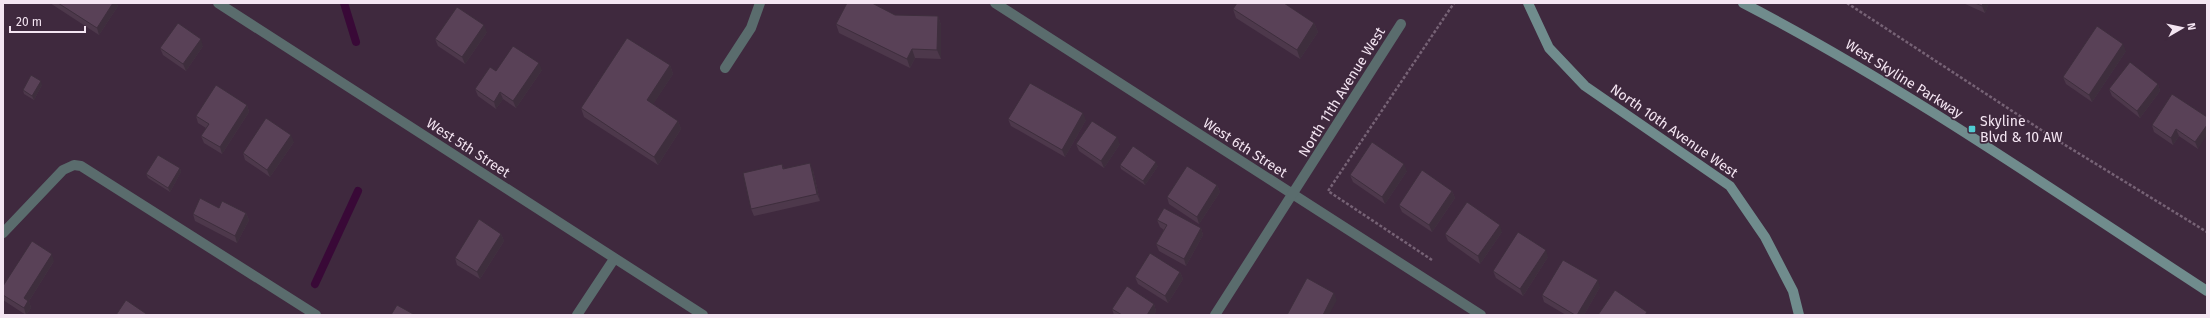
<svg xmlns="http://www.w3.org/2000/svg" width="2210" height="318" viewBox="0 0 2210 318" font-family="'Fira Sans',sans-serif">
<rect width="100%" height="100%" fill="#3f293e"/>
<g fill="none" stroke-linecap="round" stroke-linejoin="round">
<g stroke="#390937" stroke-width="8">
<polyline points="344,3 356,42"/>
<polyline points="315,284 358,191"/>
</g>
<g stroke="#766275" stroke-width="2.5" stroke-dasharray="3 2" stroke-linecap="butt">
<polyline points="1847,3 2052,137 2207,232"/>
<polyline points="1432,260 1328,191 1454,3"/>
</g>
<polyline stroke="#5a6c6d" stroke-width="10" points="3,233 63,170 74,165 81,166 316,315"/>
<g stroke="#5a6c6d" stroke-width="10">
<polyline points="218,3 703,315"/>
<polyline points="995,3 1481,315"/>
<polyline points="725,68 751,28 760,3"/>
<polyline points="577,315 614,259"/>
<polyline points="1215,315 1401,24"/>
</g>
<g stroke="#708c8d" stroke-width="10">
<polyline points="1528,3 1549,48 1585,86 1730,186 1765,237 1793,291 1799,315"/>
<path d="M1743 3C1905 87 2055 192 2207 291"/>
</g>
</g>
<g fill="#4d384b">
<polygon points="50,3 116,3 118,6 99,35"/>
<polygon points="1963,3 1989,3 1985,13"/>
<polygon points="1285,4 1314,23 1318,32 1300,59 1236,18 1233,9"/>
<polygon points="938,16 941,25 941,59 915,58 910,68 839,33 836,24"/>
<polygon points="487,32 465,64 438,46 435,39"/>
<polygon points="203,46 186,71 163,55 160,48"/>
<polygon points="2126,51 2092,102 2066,84 2063,77"/>
<polygon points="670,65 673,74 653,104 678,121 681,129 658,165 584,117 581,108"/>
<polygon points="542,70 516,108 503,99 496,109 478,96 475,89 496,71"/>
<polygon points="2158,84 2160,91 2140,118 2112,96 2109,89"/>
<polygon points="42,85 34,100 24,94 23,90"/>
<polygon points="247,105 249,112 222,154 204,143 201,136 206,128 198,123 196,116"/>
<polygon points="2207,117 2198,149 2179,136 2173,145 2154,132 2152,125"/>
<polygon points="1008,119 1086,120 1065,157 1011,126"/>
<polygon points="294,142 270,177 245,160 243,153"/>
<polygon points="1076,144 1120,144 1104,168 1079,151"/>
<polygon points="782,164 784,169 813,170 820,201 754,216 751,209"/>
<polygon points="1120,165 1158,166 1145,185 1121,169"/>
<polygon points="180,168 181,172 170,192 148,178 146,174"/>
<polygon points="1407,171 1385,204 1353,182 1350,175"/>
<polygon points="1217,185 1220,192 1199,224 1169,204 1167,197"/>
<polygon points="1452,191 1455,198 1432,232 1402,212 1399,205"/>
<polygon points="219,208 246,213 249,220 237,243 195,221 193,214"/>
<polygon points="1157,220 1201,228 1203,235 1186,266 1159,251 1156,244 1164,230 1160,227"/>
<polygon points="1502,232 1480,264 1448,241 1445,234"/>
<polygon points="501,234 504,241 480,279 457,265 455,258"/>
<polygon points="1548,257 1523,296 1496,278 1493,271"/>
<polygon points="54,261 29,301 31,308 26,315 3,300 3,286"/>
<polygon points="1180,272 1183,279 1168,303 1138,284 1135,277"/>
<polygon points="1600,287 1584,315 1566,315 1544,302 1542,295"/>
<polygon points="1154,304 1156,311 1154,315 1114,315 1112,309"/>
</g>
<g fill="#3e2e3d">
<polygon points="113,3 116,3 118,6 99,35 97,28"/>
<polygon points="1983,3 1989,3 1985,13 1982,6"/>
<polygon points="938,16 941,25 941,59 937,50"/>
<polygon points="1314,23 1318,32 1300,59 1297,50"/>
<polygon points="484,25 487,32 465,64 462,57"/>
<polygon points="201,39 203,46 186,71 183,64"/>
<polygon points="2123,44 2126,51 2092,102 2089,95"/>
<polygon points="912,49 915,58 910,68 907,59"/>
<polygon points="539,63 542,70 516,108 513,101"/>
<polygon points="670,65 673,74 650,109 647,100"/>
<polygon points="41,81 42,85 34,100 32,96"/>
<polygon points="2158,84 2160,91 2140,118 2137,111"/>
<polygon points="500,92 503,99 496,109 494,102"/>
<polygon points="247,105 249,112 222,154 220,147"/>
<polygon points="1083,113 1086,120 1065,157 1062,150"/>
<polygon points="678,121 681,129 658,165 654,157"/>
<polygon points="2207,125 2207,135 2198,149 2195,142"/>
<polygon points="2176,129 2179,136 2173,145 2171,138"/>
<polygon points="291,135 294,142 270,177 267,170"/>
<polygon points="1117,137 1120,144 1104,168 1101,161"/>
<polygon points="1156,162 1158,166 1145,185 1143,181"/>
<polygon points="810,163 813,170 820,201 817,194"/>
<polygon points="1404,164 1407,171 1385,204 1382,197"/>
<polygon points="180,168 181,172 170,192 168,188"/>
<polygon points="1217,185 1220,192 1199,224 1197,217"/>
<polygon points="1452,191 1455,198 1432,232 1429,225"/>
<polygon points="246,213 249,220 237,243 235,236"/>
<polygon points="1500,225 1502,232 1480,264 1478,256"/>
<polygon points="1201,228 1203,235 1186,266 1184,259"/>
<polygon points="501,234 504,241 480,279 477,272"/>
<polygon points="1546,250 1548,257 1523,296 1520,289"/>
<polygon points="52,254 54,261 29,301 31,308 26,315 24,308 24,298"/>
<polygon points="1180,272 1183,279 1168,303 1165,296"/>
<polygon points="1598,280 1600,287 1584,315 1577,315"/>
<polygon points="1334,293 1337,300 1329,315 1323,315"/>
<polygon points="1154,304 1156,311 1154,315 1147,315"/>
</g>
<g fill="#594157" stroke="#3e2e3d">
<polygon points="58,3 113,3 97,28"/>
<polygon points="847,3 872,3 895,15 938,16 937,50 912,49 907,59 836,24"/>
<polygon points="1237,3 1284,3 1314,23 1297,50 1233,9"/>
<polygon points="1975,3 1983,3 1982,6"/>
<polygon points="457,7 484,25 462,57 435,39"/>
<polygon points="178,23 201,39 183,64 160,48"/>
<polygon points="2097,26 2123,44 2089,95 2063,77"/>
<polygon points="627,38 670,65 647,100 678,121 654,157 581,108"/>
<polygon points="513,46 539,63 513,101 500,92 494,102 475,89 490,67 496,71"/>
<polygon points="2130,62 2158,84 2137,111 2109,89"/>
<polygon points="31,75 41,81 32,96 23,90"/>
<polygon points="1030,83 1083,113 1062,150 1008,119"/>
<polygon points="216,85 247,105 220,147 201,136 209,124 196,116"/>
<polygon points="2172,94 2207,117 2207,125 2195,142 2176,129 2171,138 2152,125"/>
<polygon points="266,118 291,135 267,170 243,153"/>
<polygon points="1092,121 1117,137 1101,161 1076,144"/>
<polygon points="1372,142 1404,164 1382,197 1350,175"/>
<polygon points="1133,146 1156,162 1143,181 1120,165"/>
<polygon points="158,155 180,168 168,188 146,174"/>
<polygon points="810,163 817,194 751,209 743,173 782,164 783,169"/>
<polygon points="1187,166 1217,185 1197,217 1167,197"/>
<polygon points="1422,170 1452,191 1429,225 1399,205"/>
<polygon points="200,198 219,208 222,201 246,213 235,236 193,214"/>
<polygon points="1467,202 1500,225 1478,256 1445,234"/>
<polygon points="1164,208 1201,228 1184,259 1156,244 1167,225 1157,220"/>
<polygon points="479,219 501,234 477,272 455,258"/>
<polygon points="1518,232 1546,250 1520,289 1493,271"/>
<polygon points="32,241 52,254 24,298 28,301 24,308 3,295 3,286"/>
<polygon points="1150,253 1180,272 1165,296 1135,277"/>
<polygon points="1563,260 1598,280 1577,315 1575,315 1542,295"/>
<polygon points="1307,278 1334,293 1323,315 1287,315"/>
<polygon points="1127,286 1154,304 1147,315 1122,315 1112,309"/>
<polygon points="1615,290 1647,312 1645,315 1598,315"/>
<polygon points="126,300 148,315 116,315"/>
<polygon points="397,305 415,315 391,315"/>
</g>
<rect fill="#51ccd3" stroke="#3f293e" stroke-width="1.5" x="1968" y="125" width="8" height="8" rx="2"/>
<g text-anchor="middle" dominant-baseline="central" stroke-width="3.5" stroke-linejoin="round" paint-order="stroke">
<g font-size="14" fill="#f4e5f2" stroke="#3f293e">
<text transform="translate(1904 79) rotate(32)">West Skyline Parkway</text>
<text transform="translate(1342 92) rotate(-58)">North 11th Avenue West</text>
<text transform="translate(1674 131) rotate(35)">North 10th Avenue West</text>
<text transform="translate(468 148) rotate(33)">West 5th Street</text>
<text transform="translate(1245 148) rotate(33)">West 6th Street</text>
</g>
<g font-size="14" fill="#f4e5f2" stroke="#3f293e" text-anchor="start">
<text x="1980" y="121">Skyline<tspan x="1980" dy="16">Blvd &amp; 10 AW</tspan></text>
</g>
</g>
<rect width="2210" height="318" fill="none" stroke="#f4e5f2" stroke-width="8"/>
<g transform="translate(2182 28) rotate(81)" stroke="#3f293e" stroke-width="3" paint-order="stroke">
<path d="M0-3L7 15L0 10L-7 15Z" fill="#f4e5f2"/>
<text y="-6" font-size="11" font-weight="bold" text-anchor="middle" fill="#f4e5f2">N</text>
</g>
<path d="M10 26v6h75v-6" fill="none" stroke="#f4e5f2" stroke-width="2"/>
<text x="16" y="26" font-size="12" fill="#f4e5f2" stroke="#3f293e" stroke-width="3" paint-order="stroke">20 m</text>
</svg>
